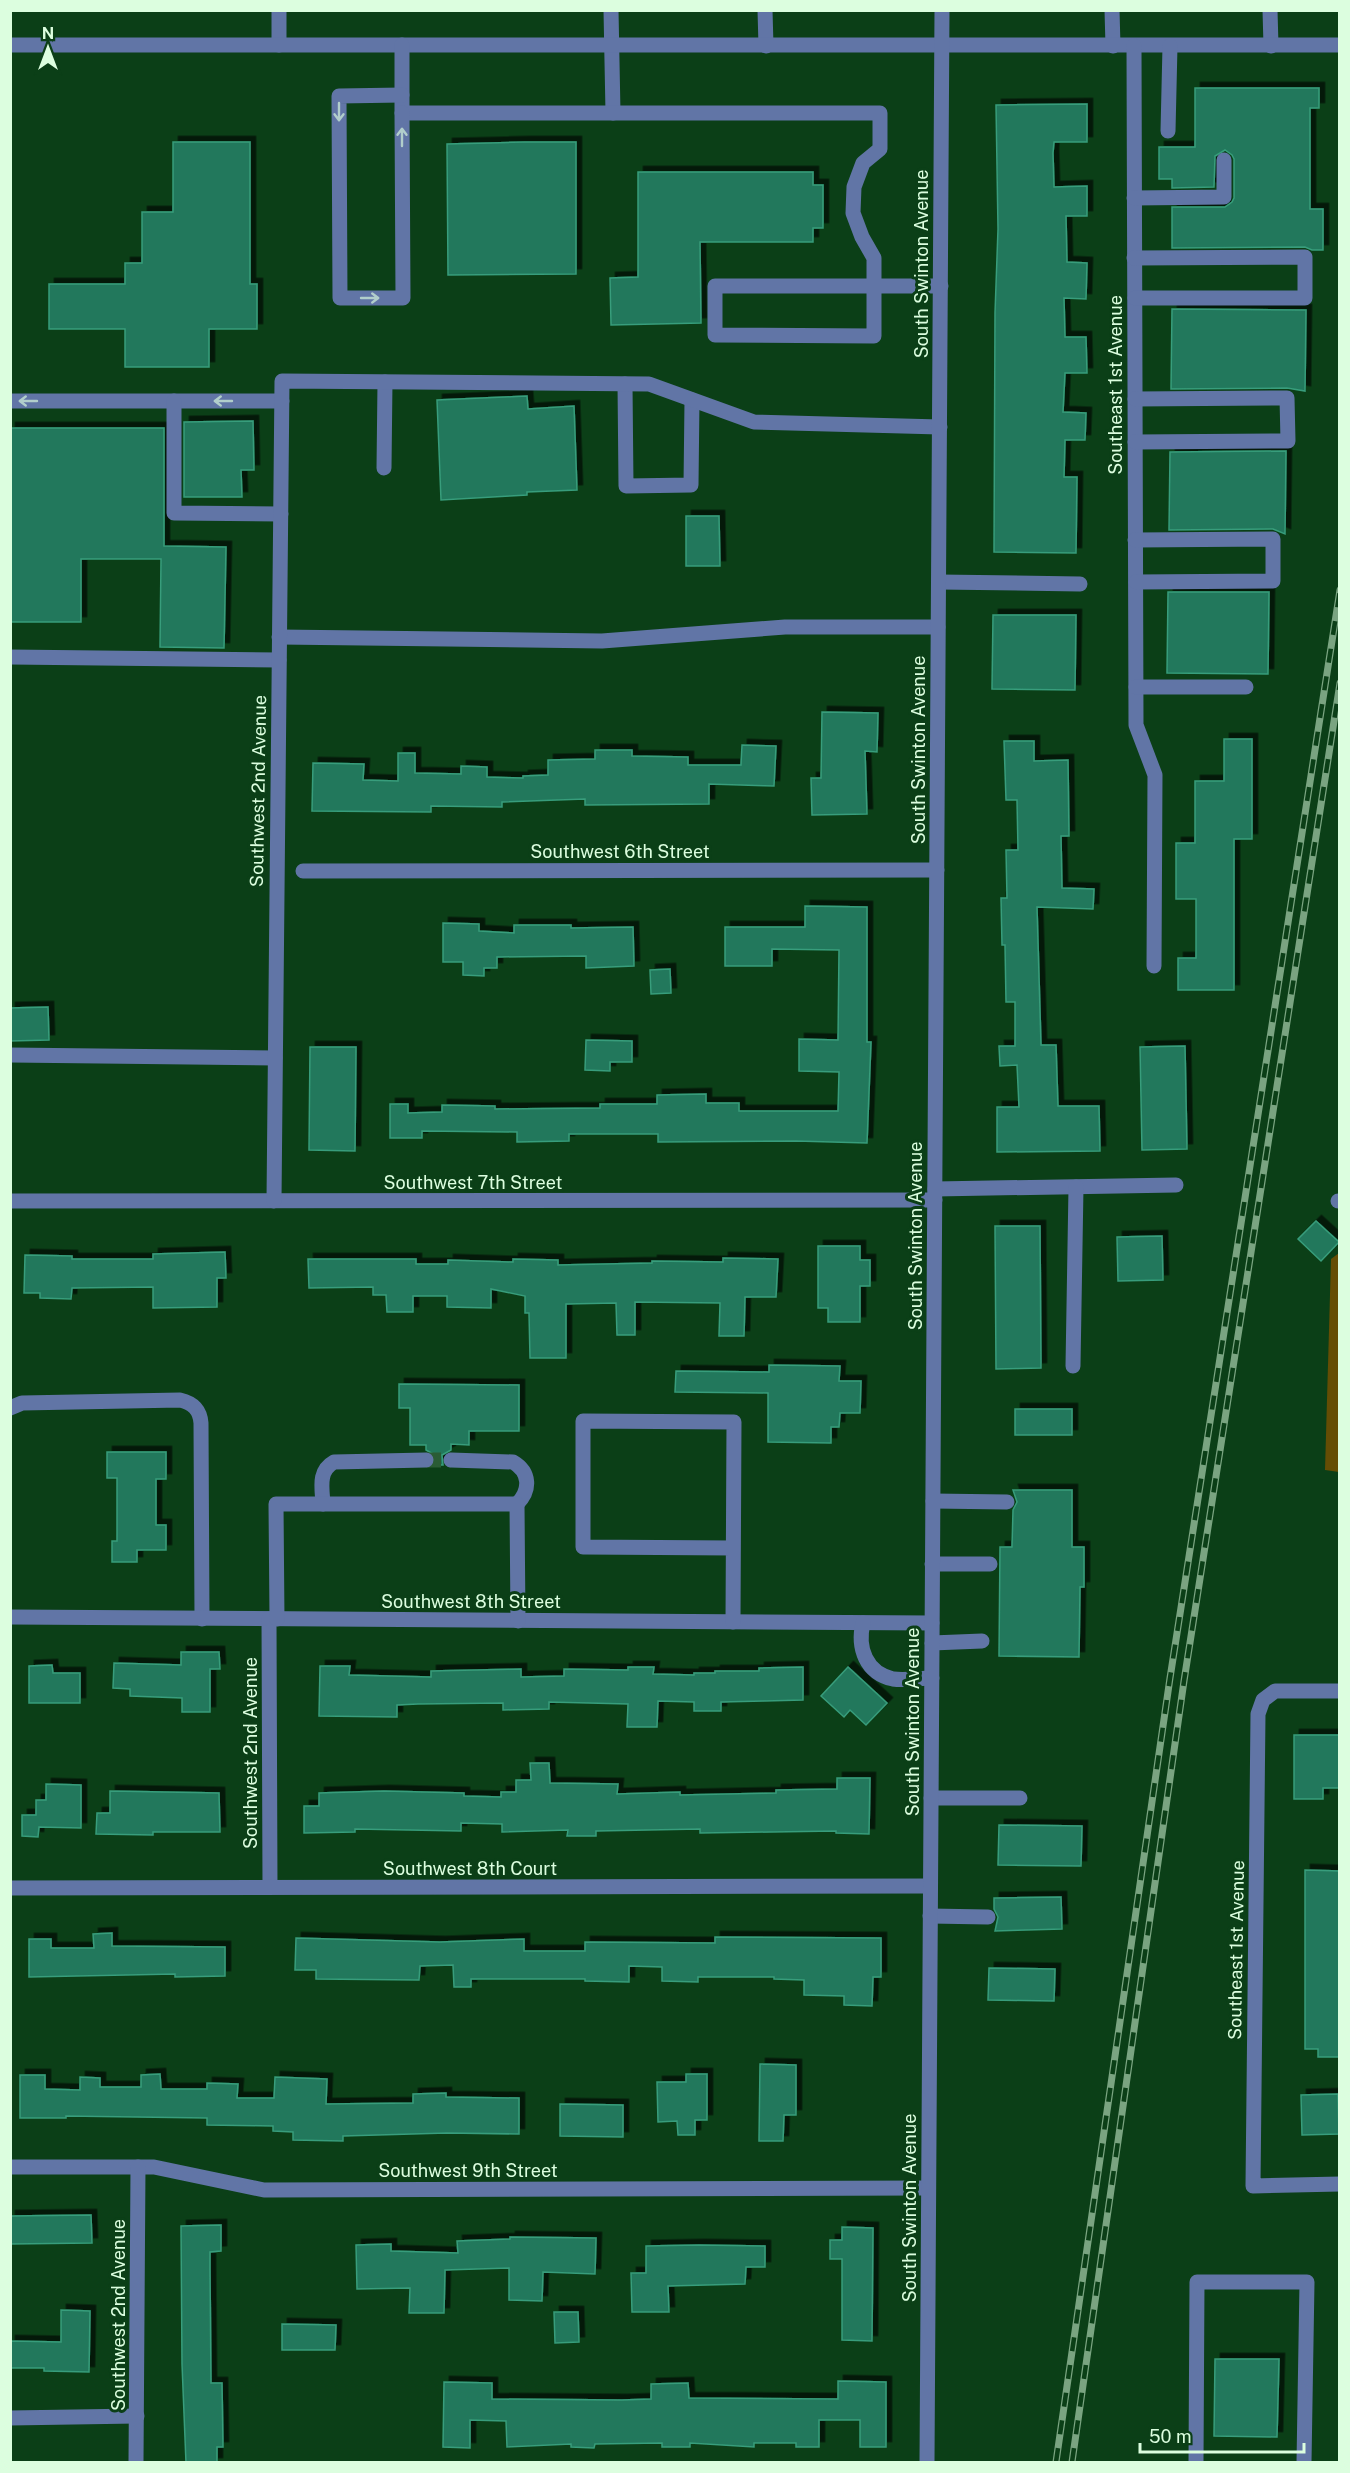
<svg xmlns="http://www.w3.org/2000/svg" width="1350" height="2473" viewBox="0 0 1350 2473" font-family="'Public Sans',sans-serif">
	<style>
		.green { fill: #654d04 }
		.building { fill: #22785c; stroke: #379d7b; stroke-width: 1.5; filter: url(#shadow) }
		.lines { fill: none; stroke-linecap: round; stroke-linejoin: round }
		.minor-tunnel { stroke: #2a5c35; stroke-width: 15; stroke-dasharray: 15 8; stroke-linecap: butt }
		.minor { stroke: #6175a6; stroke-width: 15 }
		.rail-casing { stroke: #7aa481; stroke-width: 7 }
		.rail { stroke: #0b3f17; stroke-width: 4.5; stroke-dasharray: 14; stroke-linecap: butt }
		.oneway { stroke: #b1cecb }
		.labels { text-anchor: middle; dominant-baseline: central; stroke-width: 6; stroke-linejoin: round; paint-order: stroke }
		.street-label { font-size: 18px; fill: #dcfedf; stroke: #0b3f17 }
	</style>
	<defs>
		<filter id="shadow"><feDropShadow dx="5.5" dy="-5.5" stdDeviation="0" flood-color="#0009"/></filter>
	</defs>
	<rect width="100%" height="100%" fill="#0b3f17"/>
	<!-- green -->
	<path class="green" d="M 1339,1253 L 1339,1472 L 1325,1470 L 1331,1259 Z"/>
	<!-- building -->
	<g class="building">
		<path d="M 1195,88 L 1319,88 L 1319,108 L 1310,108 L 1310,209 L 1323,209 L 1323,250 L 1312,250 L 1305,247 L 1172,248 L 1172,207 L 1225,207 L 1232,202 L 1234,198 L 1234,159 L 1232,155 L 1225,150 L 1215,156 L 1214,187 L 1172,188 L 1172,179 L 1159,179 L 1159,147 L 1195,147 Z"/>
		<path d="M 1087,104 L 1087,142 L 1054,142 L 1053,153 L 1054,187 L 1087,186 L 1087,216 L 1066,216 L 1067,262 L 1087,263 L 1086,299 L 1064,298 L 1065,337 L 1086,337 L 1087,373 L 1065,373 L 1063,412 L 1086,413 L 1085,440 L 1065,440 L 1064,477 L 1077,477 L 1076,553 L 994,552 L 995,313 L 998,229 L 996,105 Z"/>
		<path d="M 173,142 L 250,142 L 250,284 L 257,284 L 257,329 L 209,329 L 209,367 L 125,367 L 125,329 L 49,329 L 49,284 L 125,284 L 125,263 L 142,263 L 142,212 L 173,212 Z"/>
		<path d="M 525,142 L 576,142 L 576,274 L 448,275 L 447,144 Z"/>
		<path d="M 638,172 L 813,172 L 813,185 L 823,185 L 823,228 L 813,228 L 813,242 L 700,242 L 701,323 L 611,325 L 610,278 L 638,277 Z"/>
		<path d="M 1172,309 L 1306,310 L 1305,391 L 1287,388 L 1171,389 Z"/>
		<path d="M 527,396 L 528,409 L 574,406 L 577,490 L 527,492 L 527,495 L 441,500 L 437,400 Z"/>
		<path d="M 253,421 L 254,470 L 241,470 L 242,497 L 184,497 L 184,422 Z"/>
		<path d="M 10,428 L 164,428 L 164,546 L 226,547 L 224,648 L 160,647 L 161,559 L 81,559 L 81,622 L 10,622 Z"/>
		<path d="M 1286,451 L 1285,534 L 1273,529 L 1169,530 L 1170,452 Z"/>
		<path d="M 686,516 L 719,516 L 720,566 L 686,566 Z"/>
		<path d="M 1168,592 L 1269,592 L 1268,674 L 1167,673 Z"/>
		<path d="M 993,615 L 1076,615 L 1075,690 L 992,689 Z"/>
		<path d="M 822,712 L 878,713 L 877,752 L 865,751 L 867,814 L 812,815 L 811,778 L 821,778 Z"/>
		<path d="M 1224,739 L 1252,739 L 1252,839 L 1234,839 L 1234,990 L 1178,990 L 1178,958 L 1196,958 L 1196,899 L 1176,899 L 1176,843 L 1195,843 L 1195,781 L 1224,781 Z"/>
		<path d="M 1004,741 L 1034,741 L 1034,761 L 1068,760 L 1069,836 L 1061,836 L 1062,888 L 1094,889 L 1093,909 L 1037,907 L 1041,1045 L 1056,1045 L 1058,1106 L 1099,1106 L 1100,1151 L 997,1152 L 997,1107 L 1019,1107 L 1017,1065 L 1000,1066 L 999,1046 L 1015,1046 L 1015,1002 L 1006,1002 L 1005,945 L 1002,945 L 1001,898 L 1007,898 L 1006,850 L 1018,850 L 1017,800 L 1006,800 Z"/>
		<path d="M 742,745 L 776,746 L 774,786 L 709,784 L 709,804 L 585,805 L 585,799 L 502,802 L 502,807 L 431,806 L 431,812 L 312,811 L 313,763 L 364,764 L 363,780 L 398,781 L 398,753 L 415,753 L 415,773 L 461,774 L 461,766 L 487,767 L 487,777 L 523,778 L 523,776 L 548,775 L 548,760 L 595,759 L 595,750 L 632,750 L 632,756 L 688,757 L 688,765 L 741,765 Z"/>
		<path d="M 805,906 L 867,907 L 867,1042 L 871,1042 L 867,1143 L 796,1141 L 658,1142 L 658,1134 L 569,1134 L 569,1141 L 517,1142 L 517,1132 L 422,1131 L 422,1138 L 390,1138 L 390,1104 L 408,1104 L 408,1113 L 442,1112 L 442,1105 L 495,1106 L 495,1109 L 600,1108 L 600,1104 L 657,1104 L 657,1095 L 706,1094 L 706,1103 L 739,1103 L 739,1111 L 838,1111 L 839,1072 L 799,1071 L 799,1039 L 838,1040 L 839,950 L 772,949 L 772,966 L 725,966 L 725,927 L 805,927 Z"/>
		<path d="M 443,923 L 479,924 L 479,931 L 514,933 L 514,925 L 571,925 L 571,928 L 633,927 L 634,966 L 586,968 L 586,956 L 497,957 L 497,968 L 484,968 L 484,976 L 463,975 L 463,962 L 443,962 Z"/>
		<path d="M 670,969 L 671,993 L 651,994 L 650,970 Z"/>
		<path d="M 48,1007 L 49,1040 L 10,1041 L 10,1008 Z"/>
		<path d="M 586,1040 L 632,1041 L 632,1062 L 610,1062 L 610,1071 L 585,1070 Z"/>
		<path d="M 1185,1046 L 1187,1149 L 1142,1150 L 1140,1047 Z"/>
		<path d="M 310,1047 L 356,1047 L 355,1151 L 309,1150 Z"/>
		<path d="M 1316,1221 L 1339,1242 L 1321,1261 L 1298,1239 Z"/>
		<path d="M 995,1226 L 1040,1226 L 1041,1368 L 996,1369 Z"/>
		<path d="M 1162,1236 L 1163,1280 L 1118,1281 L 1117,1237 Z"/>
		<path d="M 818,1246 L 860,1246 L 860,1260 L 870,1260 L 870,1286 L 860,1286 L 860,1322 L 828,1322 L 828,1308 L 818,1308 Z"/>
		<path d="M 225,1252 L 226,1278 L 217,1278 L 217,1307 L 153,1308 L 153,1287 L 72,1288 L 71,1299 L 40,1298 L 40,1293 L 24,1293 L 25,1255 L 72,1256 L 72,1259 L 153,1259 L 153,1254 Z"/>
		<path d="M 723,1258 L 778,1259 L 776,1297 L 745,1297 L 744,1336 L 719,1336 L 720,1303 L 635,1302 L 635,1335 L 617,1335 L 616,1303 L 566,1304 L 566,1358 L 530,1358 L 529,1313 L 525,1313 L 525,1296 L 491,1289 L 491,1308 L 447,1307 L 447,1296 L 413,1296 L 413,1312 L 387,1312 L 386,1295 L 373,1295 L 373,1287 L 309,1288 L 308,1259 L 416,1259 L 416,1264 L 448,1264 L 448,1260 L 513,1262 L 513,1259 L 558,1260 L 558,1265 L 652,1263 L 652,1261 L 723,1262 Z"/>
		<path d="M 769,1365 L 840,1366 L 839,1381 L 861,1381 L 860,1413 L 840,1413 L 839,1427 L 831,1427 L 831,1443 L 768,1442 L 768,1393 L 675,1392 L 676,1371 L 769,1372 Z"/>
		<path d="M 399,1384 L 519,1385 L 519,1431 L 469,1431 L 469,1445 L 451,1444 L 451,1450 L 442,1455 L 443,1465 L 434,1465 L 435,1455 L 426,1450 L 426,1445 L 410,1445 L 410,1408 L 399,1408 Z"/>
		<rect x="1015" y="1409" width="57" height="26"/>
		<path d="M 107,1452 L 166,1452 L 166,1479 L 156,1479 L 156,1525 L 166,1525 L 166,1550 L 137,1550 L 137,1562 L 112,1562 L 112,1541 L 117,1541 L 117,1478 L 107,1478 Z"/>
		<path d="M 1013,1490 L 1072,1490 L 1072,1547 L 1084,1547 L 1084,1587 L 1080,1587 L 1079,1657 L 999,1656 L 1000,1547 L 1012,1547 L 1013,1510 L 1017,1502 Z"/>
		<path d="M 181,1652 L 219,1652 L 220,1669 L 210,1669 L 210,1712 L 182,1712 L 182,1698 L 130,1696 L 130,1689 L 113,1688 L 114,1663 L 181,1665 Z"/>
		<path d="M 52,1665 L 53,1673 L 80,1673 L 80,1703 L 29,1703 L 29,1666 Z"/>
		<path d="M 320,1666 L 350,1666 L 349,1675 L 431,1677 L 431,1671 L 521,1669 L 521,1677 L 564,1676 L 564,1669 L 628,1670 L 628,1667 L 654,1667 L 653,1674 L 694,1675 L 694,1673 L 715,1673 L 715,1671 L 759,1671 L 759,1668 L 803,1667 L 803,1700 L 721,1702 L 721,1711 L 694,1711 L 694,1702 L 658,1701 L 657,1727 L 627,1727 L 628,1704 L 549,1702 L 549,1709 L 503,1710 L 503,1703 L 418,1704 L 397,1705 L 397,1717 L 319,1716 Z"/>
		<path d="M 848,1667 L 887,1703 L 866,1725 L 850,1710 L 844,1717 L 821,1696 Z"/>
		<path d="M 1294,1735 L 1340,1735 L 1340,1788 L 1323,1788 L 1323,1799 L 1294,1799 Z"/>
		<path d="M 530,1763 L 549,1763 L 550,1783 L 618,1784 L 617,1794 L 680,1792 L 680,1795 L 776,1793 L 776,1790 L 837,1789 L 837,1778 L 870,1778 L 869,1834 L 836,1833 L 836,1831 L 700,1833 L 700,1829 L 596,1831 L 596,1836 L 567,1836 L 568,1830 L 502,1832 L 502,1824 L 461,1823 L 461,1831 L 355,1829 L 355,1832 L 304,1833 L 304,1806 L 319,1806 L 319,1793 L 384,1791 L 464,1793 L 464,1796 L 501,1797 L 501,1792 L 516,1792 L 516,1780 L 531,1780 Z"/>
		<path d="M 46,1784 L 81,1785 L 81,1828 L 39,1827 L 38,1837 L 22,1836 L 22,1815 L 36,1815 L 36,1800 L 46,1800 Z"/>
		<path d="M 110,1791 L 219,1793 L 220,1832 L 153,1832 L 153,1835 L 96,1834 L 97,1813 L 110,1813 Z"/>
		<path d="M 999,1825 L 1082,1826 L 1081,1866 L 998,1865 Z"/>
		<path d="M 1305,1870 L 1340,1871 L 1340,2057 L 1318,2057 L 1318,2049 L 1305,2049 Z"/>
		<path d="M 1061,1897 L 1062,1929 L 995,1931 L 998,1917 L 994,1909 L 994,1898 Z"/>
		<path d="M 112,1933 L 112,1946 L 225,1947 L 225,1976 L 175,1977 L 175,1974 L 29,1977 L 29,1939 L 51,1939 L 51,1948 L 94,1948 L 93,1934 Z"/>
		<path d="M 715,1937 L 881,1938 L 881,1977 L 873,1977 L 872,2006 L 844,2005 L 844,1996 L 804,1995 L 804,1980 L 774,1979 L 774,1977 L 698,1977 L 698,1982 L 662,1981 L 662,1967 L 629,1966 L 629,1982 L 585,1981 L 585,1979 L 471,1979 L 471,1987 L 454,1987 L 453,1965 L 420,1966 L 419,1980 L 316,1979 L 316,1970 L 295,1970 L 296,1938 L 440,1942 L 524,1939 L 524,1951 L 585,1951 L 585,1942 L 715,1943 Z"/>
		<path d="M 989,1968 L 1055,1969 L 1054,2001 L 988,2000 Z"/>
		<path d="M 760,2064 L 796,2065 L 796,2115 L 784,2115 L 783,2141 L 759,2141 Z"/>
		<path d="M 160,2074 L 161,2089 L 207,2089 L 207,2083 L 238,2084 L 237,2098 L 274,2098 L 275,2077 L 327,2079 L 326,2104 L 413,2103 L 413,2094 L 446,2093 L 446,2097 L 519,2098 L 519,2134 L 447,2133 L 343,2136 L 343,2141 L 293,2140 L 293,2132 L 273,2131 L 273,2126 L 207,2125 L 207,2118 L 66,2116 L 66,2118 L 20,2118 L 20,2075 L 45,2075 L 45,2089 L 80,2090 L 80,2077 L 100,2078 L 100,2087 L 141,2087 L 141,2075 Z"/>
		<path d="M 686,2074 L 707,2074 L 707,2120 L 695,2120 L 695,2135 L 678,2135 L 677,2121 L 658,2122 L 657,2082 L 686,2082 Z"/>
		<path d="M 1338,2094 L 1339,2134 L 1302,2135 L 1301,2095 Z"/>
		<path d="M 560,2104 L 623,2105 L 623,2137 L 560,2136 Z"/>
		<path d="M 91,2215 L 92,2243 L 10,2244 L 10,2216 Z"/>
		<path d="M 221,2225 L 221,2251 L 210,2252 L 210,2270 L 211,2383 L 222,2383 L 223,2447 L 217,2447 L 217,2463 L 186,2463 L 182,2364 L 181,2226 Z"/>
		<path d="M 842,2227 L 873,2228 L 872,2341 L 842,2340 L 842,2259 L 830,2259 L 830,2240 L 842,2240 Z"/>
		<path d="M 510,2237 L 596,2238 L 595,2274 L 543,2272 L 542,2301 L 509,2300 L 509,2268 L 445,2270 L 444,2313 L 409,2313 L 410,2288 L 357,2289 L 356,2245 L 391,2244 L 391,2251 L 458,2253 L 457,2241 L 510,2239 Z"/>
		<path d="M 699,2245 L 765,2246 L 765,2267 L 746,2267 L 745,2284 L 668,2286 L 669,2312 L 632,2312 L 631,2273 L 646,2273 L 646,2246 Z"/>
		<path d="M 61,2310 L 90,2311 L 89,2372 L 44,2371 L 44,2368 L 10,2368 L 10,2341 L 61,2342 Z"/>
		<path d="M 554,2312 L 578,2312 L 579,2342 L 555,2343 Z"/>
		<path d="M 282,2324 L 336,2325 L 335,2350 L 282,2350 Z"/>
		<path d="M 1215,2359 L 1279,2359 L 1277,2437 L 1214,2436 Z"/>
		<path d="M 838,2381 L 886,2382 L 886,2447 L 860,2447 L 860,2420 L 819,2420 L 819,2447 L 796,2447 L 796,2443 L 754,2443 L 754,2447 L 690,2443 L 690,2447 L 662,2447 L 662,2443 L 595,2444 L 594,2448 L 571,2447 L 571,2444 L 507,2447 L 506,2421 L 470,2420 L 470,2448 L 443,2447 L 444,2382 L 492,2383 L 492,2399 L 622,2400 L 651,2399 L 651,2384 L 688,2383 L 689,2398 L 838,2399 Z"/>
	</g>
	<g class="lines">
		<!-- minor-tunnel -->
		<path class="minor-tunnel" d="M 426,1460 L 451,1460"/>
		<!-- minor -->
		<g class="minor">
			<path d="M 279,10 L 279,45"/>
			<path d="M 611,10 L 613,113"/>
			<path d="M 765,10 L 766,46"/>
			<path d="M 1112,10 L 1113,46"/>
			<path d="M 1270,10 L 1271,46"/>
			<path d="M 10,45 L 1340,45"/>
			<path d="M 402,45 L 402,113 L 880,113 L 880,149 L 863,163 L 854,187 L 853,213 L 862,237 L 874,258 L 874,336 L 715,335 L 715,286 L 941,286"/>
			<path d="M 1134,46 L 1136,725 L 1155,775 L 1154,966"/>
			<path d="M 402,95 L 339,96 L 340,298 L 403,298 L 402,113"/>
			<path d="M 1168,131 L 1170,46"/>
			<path d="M 1134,198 L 1224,197 L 1224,160"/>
			<path d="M 1134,258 L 1305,257 L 1305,298 L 1135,298"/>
			<path d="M 625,384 L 626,486 L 691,485 L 692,400"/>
			<path d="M 1135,399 L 1287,398 L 1288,441 L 1135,442"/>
			<path d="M 10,401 L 282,401"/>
			<path d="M 174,401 L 174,513 L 281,514"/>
			<path d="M 384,468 L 385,382"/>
			<path d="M 1135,540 L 1273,539 L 1273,581 L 1136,582"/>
			<path d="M 939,582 L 1080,584"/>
			<path d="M 279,637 L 602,641 L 785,627 L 938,627"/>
			<path d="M 10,657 L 279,660"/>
			<path d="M 1136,687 L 1246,687"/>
			<path d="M 303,871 L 937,870"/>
			<path d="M 10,1055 L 275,1058"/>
			<path d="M 935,1189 L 1176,1185"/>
			<path d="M 10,1201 L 935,1200"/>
			<path d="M 274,1201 L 282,381 L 649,384 L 754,422 L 940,427"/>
			<path d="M 1338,1201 L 1340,1201"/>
			<path d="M 1073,1366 L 1076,1187"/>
			<path d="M 10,1408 L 22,1403 L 180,1400 C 193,1403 200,1410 201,1423 L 202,1619"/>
			<path d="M 451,1460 L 513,1462 C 530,1472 531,1490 517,1504"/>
			<path d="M 933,1501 L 1007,1502"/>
			<path d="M 323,1504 C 322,1487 318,1471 334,1462 L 426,1460"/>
			<path d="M 932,1564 L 990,1564"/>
			<path d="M 10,1617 L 932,1623"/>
			<path d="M 269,1619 L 270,1887"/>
			<path d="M 277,1619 L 276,1504 L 517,1504 L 518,1621"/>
			<path d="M 733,1622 L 734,1422 L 583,1421 L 583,1547 L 733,1548"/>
			<path d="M 863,1623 C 857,1648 866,1673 893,1679 C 905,1681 920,1678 932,1678"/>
			<path d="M 932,1643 L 982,1641"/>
			<path d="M 1340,1691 L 1275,1691 L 1263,1700 L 1258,1714 L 1253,2186 L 1340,2184"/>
			<path d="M 931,1798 L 1020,1798"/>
			<path d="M 10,1888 L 930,1886"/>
			<path d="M 930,1916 L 988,1917"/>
			<path d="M 10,2167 L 154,2167 L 264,2190 L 928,2188"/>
			<path d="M 10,2418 L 137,2416"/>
			<path d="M 136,2462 L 138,2167"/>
			<path d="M 927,2462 L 942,10"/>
			<path d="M 1196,2462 L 1197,2282 L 1307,2282 L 1304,2462"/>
		</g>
		<defs>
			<g id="rail">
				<path d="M 1056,2462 L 1170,1678 L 1340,590"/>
				<path d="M 1072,2462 L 1184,1681 L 1340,683"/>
			</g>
		</defs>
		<!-- rail casing -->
		<use href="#rail" class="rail-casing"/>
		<!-- rail -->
		<use href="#rail" class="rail"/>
	</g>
	<!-- one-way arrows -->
	<defs><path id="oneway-shaft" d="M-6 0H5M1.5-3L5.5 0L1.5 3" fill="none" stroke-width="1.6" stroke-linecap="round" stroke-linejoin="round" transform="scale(1.5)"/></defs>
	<g class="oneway">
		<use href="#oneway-shaft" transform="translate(339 112) rotate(90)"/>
		<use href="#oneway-shaft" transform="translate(402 137) rotate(-90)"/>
		<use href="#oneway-shaft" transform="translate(370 298)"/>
		<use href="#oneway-shaft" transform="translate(28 401) rotate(-180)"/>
		<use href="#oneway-shaft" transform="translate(223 401) rotate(-180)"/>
	</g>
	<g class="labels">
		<!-- street labels -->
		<g class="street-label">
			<text transform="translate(921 264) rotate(-90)">South Swinton Avenue</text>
			<text transform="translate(1115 385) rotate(-90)">Southeast 1st Avenue</text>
			<text transform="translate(918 750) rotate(-90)">South Swinton Avenue</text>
			<text transform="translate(258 791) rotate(-89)">Southwest 2nd Avenue</text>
			<text x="620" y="851">Southwest 6th Street</text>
			<text x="473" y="1182">Southwest 7th Street</text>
			<text transform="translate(915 1236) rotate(-90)">South Swinton Avenue</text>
			<text x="471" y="1601">Southwest 8th Street</text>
			<text transform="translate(912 1722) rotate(-90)">South Swinton Avenue</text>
			<text transform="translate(250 1753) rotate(-90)">Southwest 2nd Avenue</text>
			<text x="470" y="1868">Southwest 8th Court</text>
			<text transform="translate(1236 1950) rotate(-89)">Southeast 1st Avenue</text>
			<text x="468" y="2170">Southwest 9th Street</text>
			<text transform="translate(909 2208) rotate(-90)">South Swinton Avenue</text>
			<text transform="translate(118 2315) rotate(-90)">Southwest 2nd Avenue</text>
		</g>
	</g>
	<!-- border -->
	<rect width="1350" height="2473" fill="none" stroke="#dcfedf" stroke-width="24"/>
	<!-- north arrow -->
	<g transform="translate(48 48)" stroke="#0b3f17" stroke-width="4.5" paint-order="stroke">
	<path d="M0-4.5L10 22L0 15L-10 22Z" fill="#dcfedf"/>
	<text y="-9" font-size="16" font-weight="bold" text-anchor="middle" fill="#dcfedf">N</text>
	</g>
	<!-- scale -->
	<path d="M1140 2443v9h164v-9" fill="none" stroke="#dcfedf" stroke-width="3"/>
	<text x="1149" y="2443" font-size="18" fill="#dcfedf" stroke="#0b3f17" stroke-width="4.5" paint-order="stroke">50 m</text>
</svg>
